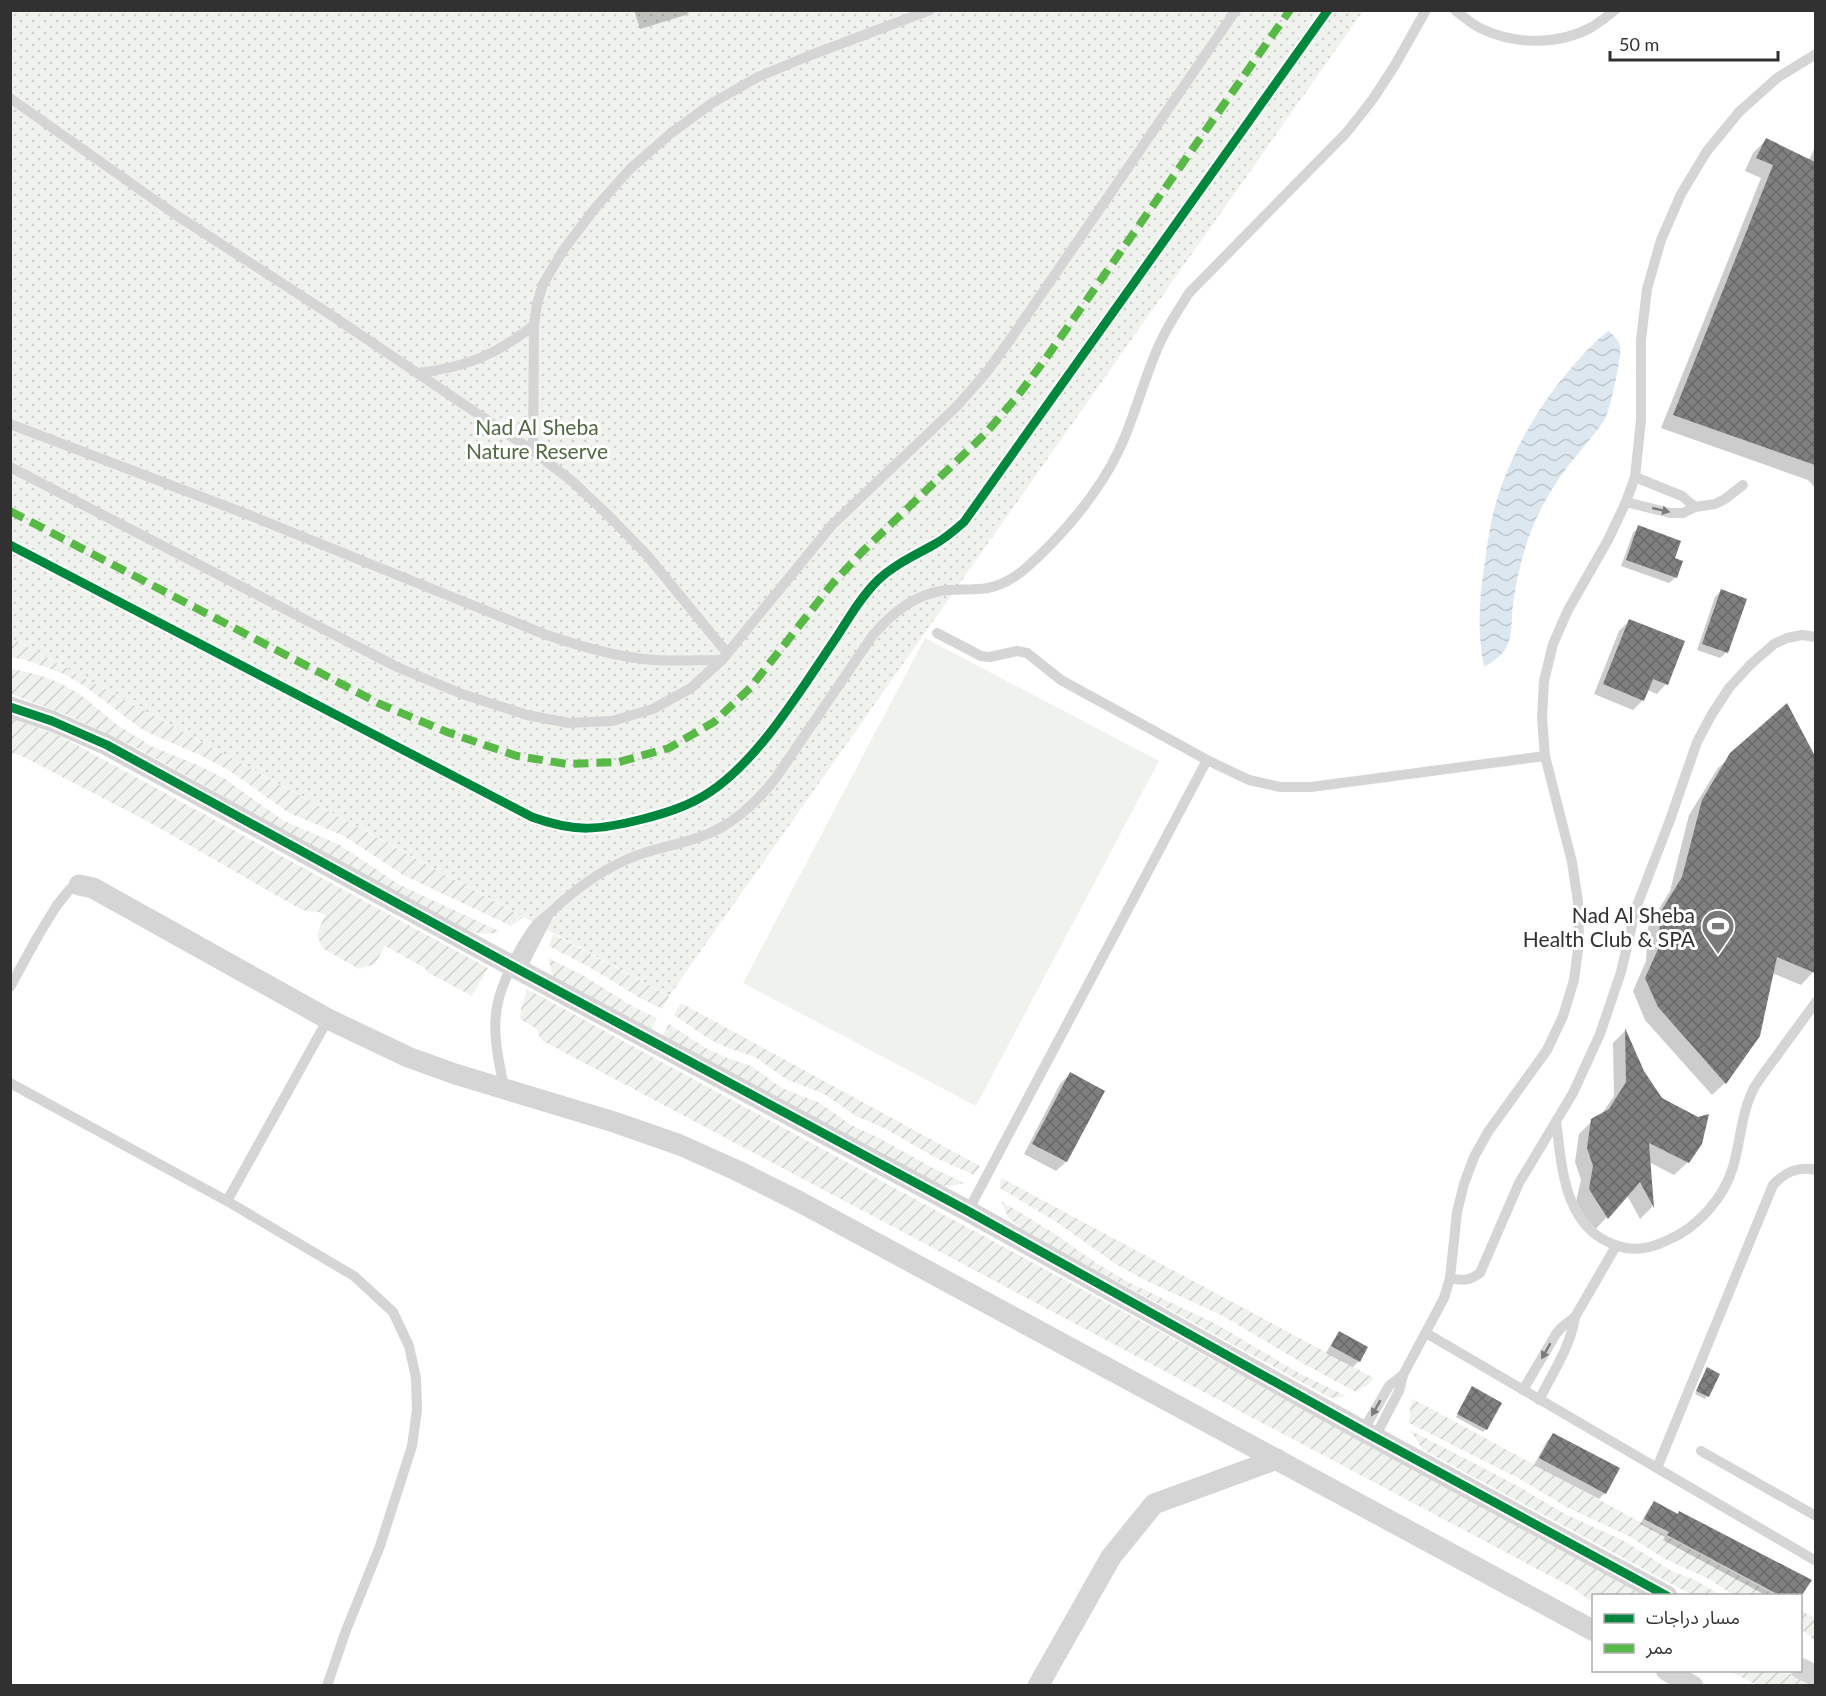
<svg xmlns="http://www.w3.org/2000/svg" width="1826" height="1696" viewBox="0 0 1826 1696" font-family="Lato,'Noto Sans Arabic',sans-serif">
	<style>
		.park { fill: url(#park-dots) }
		.garden { fill: url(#garden-furrows) }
		.pitch { fill: #f0f3ed }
		.water { fill: url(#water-waves) }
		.shadow { fill: #0003 }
		.building { fill: url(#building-cross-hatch) }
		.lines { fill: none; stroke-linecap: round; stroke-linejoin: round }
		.service { stroke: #d5d5d5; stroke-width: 10 }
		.minor { stroke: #d5d5d5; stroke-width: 21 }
		.quiet { stroke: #58b947; stroke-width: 8; stroke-dasharray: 15 8; stroke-linecap: butt }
		.cycleway-casing { stroke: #fff; stroke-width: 13 }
		.cycleway { stroke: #00873e; stroke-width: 9 }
		.oneway { fill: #7b7b7b }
		.labels { text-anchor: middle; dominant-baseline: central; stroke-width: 6; stroke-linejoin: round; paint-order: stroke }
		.park-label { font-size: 21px; fill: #516842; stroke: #fff }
		.poi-label { font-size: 21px; fill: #313131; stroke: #fff; text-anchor: end }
	</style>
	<defs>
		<pattern id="park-dots" width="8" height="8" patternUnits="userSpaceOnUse" patternTransform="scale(1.5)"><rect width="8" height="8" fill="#f0f3ed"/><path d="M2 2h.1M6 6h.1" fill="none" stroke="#ced1cc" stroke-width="1.8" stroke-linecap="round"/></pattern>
		<pattern id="garden-furrows" width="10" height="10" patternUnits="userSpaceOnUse" patternTransform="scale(1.5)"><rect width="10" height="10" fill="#f0f3ed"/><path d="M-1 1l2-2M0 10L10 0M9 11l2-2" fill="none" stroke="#ced1cc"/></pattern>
		<pattern id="water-waves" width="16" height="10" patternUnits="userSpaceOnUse" patternTransform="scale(1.5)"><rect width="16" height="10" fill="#dde7f0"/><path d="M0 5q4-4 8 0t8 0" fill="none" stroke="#bec7ce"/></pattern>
		<pattern id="building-cross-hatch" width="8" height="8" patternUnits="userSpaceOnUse" patternTransform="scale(1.5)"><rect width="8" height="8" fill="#808080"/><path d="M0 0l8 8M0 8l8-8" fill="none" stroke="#696969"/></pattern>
	</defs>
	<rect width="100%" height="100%" fill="#fff"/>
	<!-- park -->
	<path class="park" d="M 10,11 L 1363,11 L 669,996 L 11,638 Z"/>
	<!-- garden -->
	<g class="garden">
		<path d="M 11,638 L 523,917 L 511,926 L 403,875 L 344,836 L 289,813 L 230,771 L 204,757 L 158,737 L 140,728 L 86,687 L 64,674 L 26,660 L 11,657 Z"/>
		<path d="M 10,668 L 42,676 L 60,683 L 81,695 L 116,724 L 135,736 L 153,747 L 200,766 L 225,779 L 284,821 L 340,845 L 398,884 L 501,932 L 483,934 L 464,930 L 133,746 L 67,715 L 11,694 Z"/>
		<path d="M 11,718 L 60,736 L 488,968 L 472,996 L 427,972 L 425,968 L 385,946 L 375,964 L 359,969 L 322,948 L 317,934 L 325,915 L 318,912 L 302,910 L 147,821 L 20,755 L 11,753 Z"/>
		<path d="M 553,934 L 669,996 L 662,1009 L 640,998 L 589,967 L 549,946 Z"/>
		<path d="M 548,958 L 584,976 L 634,1007 L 657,1018 L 650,1031 L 554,980 Z"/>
		<path d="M 527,989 L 1647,1595 L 1594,1596 L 1593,1603 L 1573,1588 L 543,1041 L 540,1038 L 537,1029 L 520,1019 L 521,1009 Z"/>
		<path d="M 681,1003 L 980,1166 L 974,1175 L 936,1158 L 884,1128 L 856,1116 L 824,1094 L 786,1079 L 755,1057 L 728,1048 L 709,1039 L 674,1015 Z"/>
		<path d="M 669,1024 L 704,1047 L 725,1057 L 751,1066 L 782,1088 L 820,1103 L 851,1125 L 879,1138 L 931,1167 L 964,1183 L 951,1186 L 938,1185 L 662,1037 Z"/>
		<path d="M 1001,1178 L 1374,1378 L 1368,1385 L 1356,1392 L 1304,1364 L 1221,1315 L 1149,1282 L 1117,1265 L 1058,1223 L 1000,1188 Z"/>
		<path d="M 1001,1201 L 1052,1232 L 1096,1263 L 1128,1282 L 1216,1324 L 1299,1373 L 1346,1396 L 1331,1398 L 1023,1230 L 1008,1217 Z"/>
		<path d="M 1413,1399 L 1775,1595 L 1733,1595 L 1709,1579 L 1665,1559 L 1627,1535 L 1568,1508 L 1518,1478 L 1409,1423 L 1410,1408 Z"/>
		<path d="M 1410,1430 L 1514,1484 L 1565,1514 L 1624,1541 L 1672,1571 L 1695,1580 L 1721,1595 L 1692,1595 L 1429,1453 L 1421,1447 Z"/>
		<path d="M 1800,1610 L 1815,1618 L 1815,1641 L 1801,1629 Z"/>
		<path d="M 1729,1671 L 1785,1671 L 1813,1685 L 1757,1685 Z"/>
	</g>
	<!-- pitch -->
	<path class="pitch" d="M 925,638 L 1159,761 L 976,1106 L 743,983 Z"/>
	<!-- water -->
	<path class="water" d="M 1609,331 C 1613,336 1619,340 1620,346 C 1622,356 1610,412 1604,421 C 1595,434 1583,447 1573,460 C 1561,474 1552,489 1543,505 C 1527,534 1517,573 1513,605 C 1511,619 1513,633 1507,646 C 1503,655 1492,662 1484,667 C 1477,632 1479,597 1485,562 C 1488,537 1492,511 1501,487 C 1516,446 1539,406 1567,373 C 1580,358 1593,342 1609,331 Z"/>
	<!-- shadow -->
	<g class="shadow">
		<path d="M 634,10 L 691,10 L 686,15 L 640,29 Z"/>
		<path d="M 1766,140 L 1809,160 L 1816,145 L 1816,489 L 1808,480 L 1661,428 L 1761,178 L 1745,171 L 1753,153 Z"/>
		<path d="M 1639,527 L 1673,559 L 1676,577 L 1669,583 L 1621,566 L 1633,533 Z"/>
		<path d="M 1721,591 L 1727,652 L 1720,658 L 1697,650 L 1715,597 Z"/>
		<path d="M 1629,621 L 1666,684 L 1657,694 L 1647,690 L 1643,700 L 1633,710 L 1594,694 L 1619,631 Z"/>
		<path d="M 1786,706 L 1816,759 L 1816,891 L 1802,914 L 1816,919 L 1816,969 L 1801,985 L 1772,973 L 1725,1083 L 1712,1095 L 1645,1020 L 1633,991 L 1646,961 L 1648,927 L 1670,891 L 1689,815 L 1718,768 Z"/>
		<path d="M 1625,1031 L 1643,1072 L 1688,1162 L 1674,1175 L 1649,1162 L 1652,1207 L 1640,1219 L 1627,1195 L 1594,1231 L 1576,1202 L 1581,1180 L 1575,1162 L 1579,1134 L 1592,1121 L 1601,1115 L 1614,1096 L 1613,1043 Z"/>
		<path d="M 1070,1074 L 1103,1091 L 1066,1162 L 1056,1171 L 1024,1154 L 1060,1084 Z"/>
		<path d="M 1340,1333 L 1366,1347 L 1359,1361 L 1353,1367 L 1326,1353 L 1334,1339 Z"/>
		<path d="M 1707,1369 L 1718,1374 L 1705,1399 L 1695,1394 Z"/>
		<path d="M 1470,1391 L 1486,1429 L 1483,1432 L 1456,1417 Z"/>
		<path d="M 1553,1435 L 1605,1493 L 1599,1499 L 1534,1465 L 1547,1441 Z"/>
		<path d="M 1654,1503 L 1800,1596 L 1767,1596 L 1663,1540 L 1665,1537 L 1640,1524 L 1649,1508 Z"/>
	</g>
	<!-- building -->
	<g class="building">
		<path d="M 1766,138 L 1815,162 L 1815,465 L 1673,415 L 1773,165 L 1756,158 Z"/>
		<path d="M 1638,525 L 1681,541 L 1675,558 L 1683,561 L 1677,578 L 1626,560 Z"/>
		<path d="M 1721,589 L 1747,599 L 1728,653 L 1702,644 Z"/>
		<path d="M 1629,619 L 1685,641 L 1668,685 L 1653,679 L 1644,701 L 1603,684 Z"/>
		<path d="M 1787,703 L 1815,756 L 1815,973 L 1777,957 L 1760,1036 L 1726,1084 L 1658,1007 L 1645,978 L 1659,947 L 1660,913 L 1682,877 L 1702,800 L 1730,753 Z"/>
		<path d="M 1625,1028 L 1644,1071 L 1662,1098 L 1698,1117 L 1709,1114 L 1702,1144 L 1689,1163 L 1649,1143 L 1654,1208 L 1640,1182 L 1608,1219 L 1589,1189 L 1593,1166 L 1587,1148 L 1591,1119 L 1609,1109 L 1626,1082 Z"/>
		<path d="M 1070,1072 L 1105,1091 L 1067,1162 L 1032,1144 Z"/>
		<path d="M 1339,1331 L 1368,1347 L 1360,1362 L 1331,1346 Z"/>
		<path d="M 1707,1367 L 1720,1374 L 1709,1397 L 1696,1391 Z"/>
		<path d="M 1472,1386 L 1502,1403 L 1487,1430 L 1457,1414 Z"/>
		<path d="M 1553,1433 L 1620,1468 L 1606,1494 L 1539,1458 Z"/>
		<path d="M 1654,1501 L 1678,1514 L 1679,1511 L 1812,1580 L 1800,1598 L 1800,1596 L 1781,1596 L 1667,1535 L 1669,1532 L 1644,1519 Z"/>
	</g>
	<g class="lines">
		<!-- service -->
		<g class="service">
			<path d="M 1455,10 C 1464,17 1473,25 1482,29 C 1516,45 1559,45 1592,27 C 1600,22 1608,16 1615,10"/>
			<path d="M 10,98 L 176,215 L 331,315 L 533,451 L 573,482 L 610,517 L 646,554 L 727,653"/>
			<path d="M 418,373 C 467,367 496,355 534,325"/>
			<path d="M 10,424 L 249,515 L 544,634 C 576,645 609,655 643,659 C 669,662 695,660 722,660"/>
			<path d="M 533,451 L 534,325 L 537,304 L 543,284 L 564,249 L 596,207 L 631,168 L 670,134 L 712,103 L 758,77 L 806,57 L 930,10"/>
			<path d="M 10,467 L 397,667 L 462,694 L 527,715 L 569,723 L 612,721 L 653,709 L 691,688 L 722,660 L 832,525 L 957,406 L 986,373 L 1012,337 L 1236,10"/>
			<path d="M 1635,477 L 1682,496 L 1695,507"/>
			<path d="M 1626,502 L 1670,513 L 1683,513 L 1695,507 L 1715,504 L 1725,499 L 1743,485"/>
			<path d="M 937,633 L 981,656 L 990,657 L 1017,651 L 1027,653 L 1061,680 L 1207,760 L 1249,780 L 1280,787 L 1311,787 L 1545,756"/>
			<path d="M 520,971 L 548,916"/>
			<path d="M 10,987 L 38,936 L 57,905 L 70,889 L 79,885"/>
			<path d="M 10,1083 L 227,1201 L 354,1276 L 393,1312 L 409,1346 L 416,1378 L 417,1410 L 412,1446 L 380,1546 L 345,1633 L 327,1686"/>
			<path d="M 504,1088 C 499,1061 492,1034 497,1007 C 501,983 521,944 536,925 C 540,921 545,917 550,913 C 573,891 598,872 628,859 C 650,849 674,846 697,838 C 731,827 754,805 775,779 L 873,635 C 891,614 912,596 940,591 C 953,589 964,590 977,589 C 995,589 1012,580 1026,568 C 1061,537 1099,493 1119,450 C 1134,419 1142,385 1156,352 C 1164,331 1177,312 1189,293 L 1347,132 L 1373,99 L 1395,65 L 1426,10"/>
			<path d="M 1556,1121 C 1562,1168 1564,1227 1615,1245 C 1633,1252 1652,1248 1668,1240 C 1697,1228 1724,1198 1733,1167 C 1741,1140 1741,1113 1754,1088 C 1761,1076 1770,1065 1778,1054 C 1790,1037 1803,1020 1816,1002"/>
			<path d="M 227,1201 L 328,1019"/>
			<path d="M 968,1211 L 1207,760"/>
			<path d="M 1450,1278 C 1463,1281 1469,1281 1480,1273 L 1519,1183 L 1573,1093 L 1600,1034 L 1621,972 L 1636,908 L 1670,820 L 1697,742 L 1712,714 L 1729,688 L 1750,665 L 1774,644 L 1787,638 L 1802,635 L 1816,637"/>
			<path d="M 1426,1333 L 1816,1561"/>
			<path d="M 1523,1390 L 1556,1334 L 1561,1328 L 1575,1317"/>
			<path d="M 1539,1400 C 1552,1374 1571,1346 1575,1317 L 1616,1246"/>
			<path d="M 1363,1431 L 1389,1386 L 1403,1375"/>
			<path d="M 1375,1437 L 1399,1391 L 1403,1375 L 1444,1298 L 1450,1278 L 1457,1212 L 1464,1184 L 1474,1157 L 1488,1132 L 1547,1050 L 1563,1016 L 1574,980 L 1579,942 L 1578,902 L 1572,862 L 1545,756 L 1542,718 L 1544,681 L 1553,644 L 1568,610 L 1608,540 L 1626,502 L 1635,477 L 1641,420 L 1641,340 L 1647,289 L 1661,240 L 1681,194 L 1707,151 L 1739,112 L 1777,78 L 1816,54"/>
			<path d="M 1701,1451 L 1816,1516"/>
			<path d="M 1657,1468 L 1773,1185 C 1785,1172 1798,1166 1816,1170"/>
		</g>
		<!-- minor -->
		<g class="minor">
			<path d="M 10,707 L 52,721 L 107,745 L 512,966 L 968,1211 L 1363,1431 L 1667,1596"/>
			<path d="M 79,885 L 93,888 L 328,1019 L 408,1057 L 455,1074 L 614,1122 L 680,1145 L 738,1171 L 800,1202 L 1594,1631"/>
			<path d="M 1800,1668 L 1816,1676"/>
			<path d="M 1666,1670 L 1693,1686"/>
			<path d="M 1038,1686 L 1111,1557 L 1154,1504 L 1277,1459"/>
		</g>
		<!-- quiet -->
		<path class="quiet" d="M 10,511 L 380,704 L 447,732 L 517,756 L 567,764 L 619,762 L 669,748 L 714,722 L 750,688 L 833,583 L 862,552 L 985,434 L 1016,398 L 1044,361 L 1290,10"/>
		<defs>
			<g id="cycleway">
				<path d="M 10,545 L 532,817 C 576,833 599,830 643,819 C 666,813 689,806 710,792 C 761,758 803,686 838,635 C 850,616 862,596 878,580 C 895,564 916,555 935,544 C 946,538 955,530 964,522 L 1328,10"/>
				<path d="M 10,707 L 52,721 L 107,745 L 512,966 L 968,1211 L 1363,1431 L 1667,1596"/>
			</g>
		</defs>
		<!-- cycleway casing -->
		<use href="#cycleway" class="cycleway-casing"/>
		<!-- cycleway -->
		<use href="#cycleway" class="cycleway"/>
	</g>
	<!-- one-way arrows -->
	<defs><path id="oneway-solid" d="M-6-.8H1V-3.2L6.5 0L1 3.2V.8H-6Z" transform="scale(1.5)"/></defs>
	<g class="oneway">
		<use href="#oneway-solid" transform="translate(1661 510) rotate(13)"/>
		<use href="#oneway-solid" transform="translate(1546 1351) rotate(120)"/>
		<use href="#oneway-solid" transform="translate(1376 1408) rotate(120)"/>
	</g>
	<!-- icons -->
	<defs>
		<symbol id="stadium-pin" viewBox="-11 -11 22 30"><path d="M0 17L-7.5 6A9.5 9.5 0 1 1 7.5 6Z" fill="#797979" stroke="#fff"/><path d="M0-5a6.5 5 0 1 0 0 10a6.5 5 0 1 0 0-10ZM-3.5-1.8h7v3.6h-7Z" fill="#fff"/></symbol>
	</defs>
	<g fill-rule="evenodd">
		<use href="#stadium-pin" x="1699" y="907" width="38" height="52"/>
	</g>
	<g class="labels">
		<!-- park labels -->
		<g class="park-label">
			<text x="537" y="426">Nad Al Sheba<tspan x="537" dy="24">Nature Reserve</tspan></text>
		</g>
		<!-- poi labels -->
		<g class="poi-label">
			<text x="1695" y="914">Nad Al Sheba<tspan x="1695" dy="24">Health Club &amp; SPA</tspan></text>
		</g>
	</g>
	<!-- border -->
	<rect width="1826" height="1696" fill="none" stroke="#313131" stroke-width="24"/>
	<!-- legend -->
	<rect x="1592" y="1594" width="210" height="78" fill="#ffffff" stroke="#adadad" stroke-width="1.5"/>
	<rect x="1604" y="1614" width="30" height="9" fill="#00873e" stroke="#adadad" stroke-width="1.5"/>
	<text x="1646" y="1624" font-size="18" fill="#313131">مسار دراجات</text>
	<rect x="1604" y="1644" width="30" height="9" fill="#58b947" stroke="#adadad" stroke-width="1.5"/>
	<text x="1646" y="1654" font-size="18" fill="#313131">ممر</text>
	<!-- scale -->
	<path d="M1610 51v9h168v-9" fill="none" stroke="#313131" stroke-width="3"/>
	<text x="1619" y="51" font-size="18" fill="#313131" stroke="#ffffff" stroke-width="4.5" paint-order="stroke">50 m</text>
</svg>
